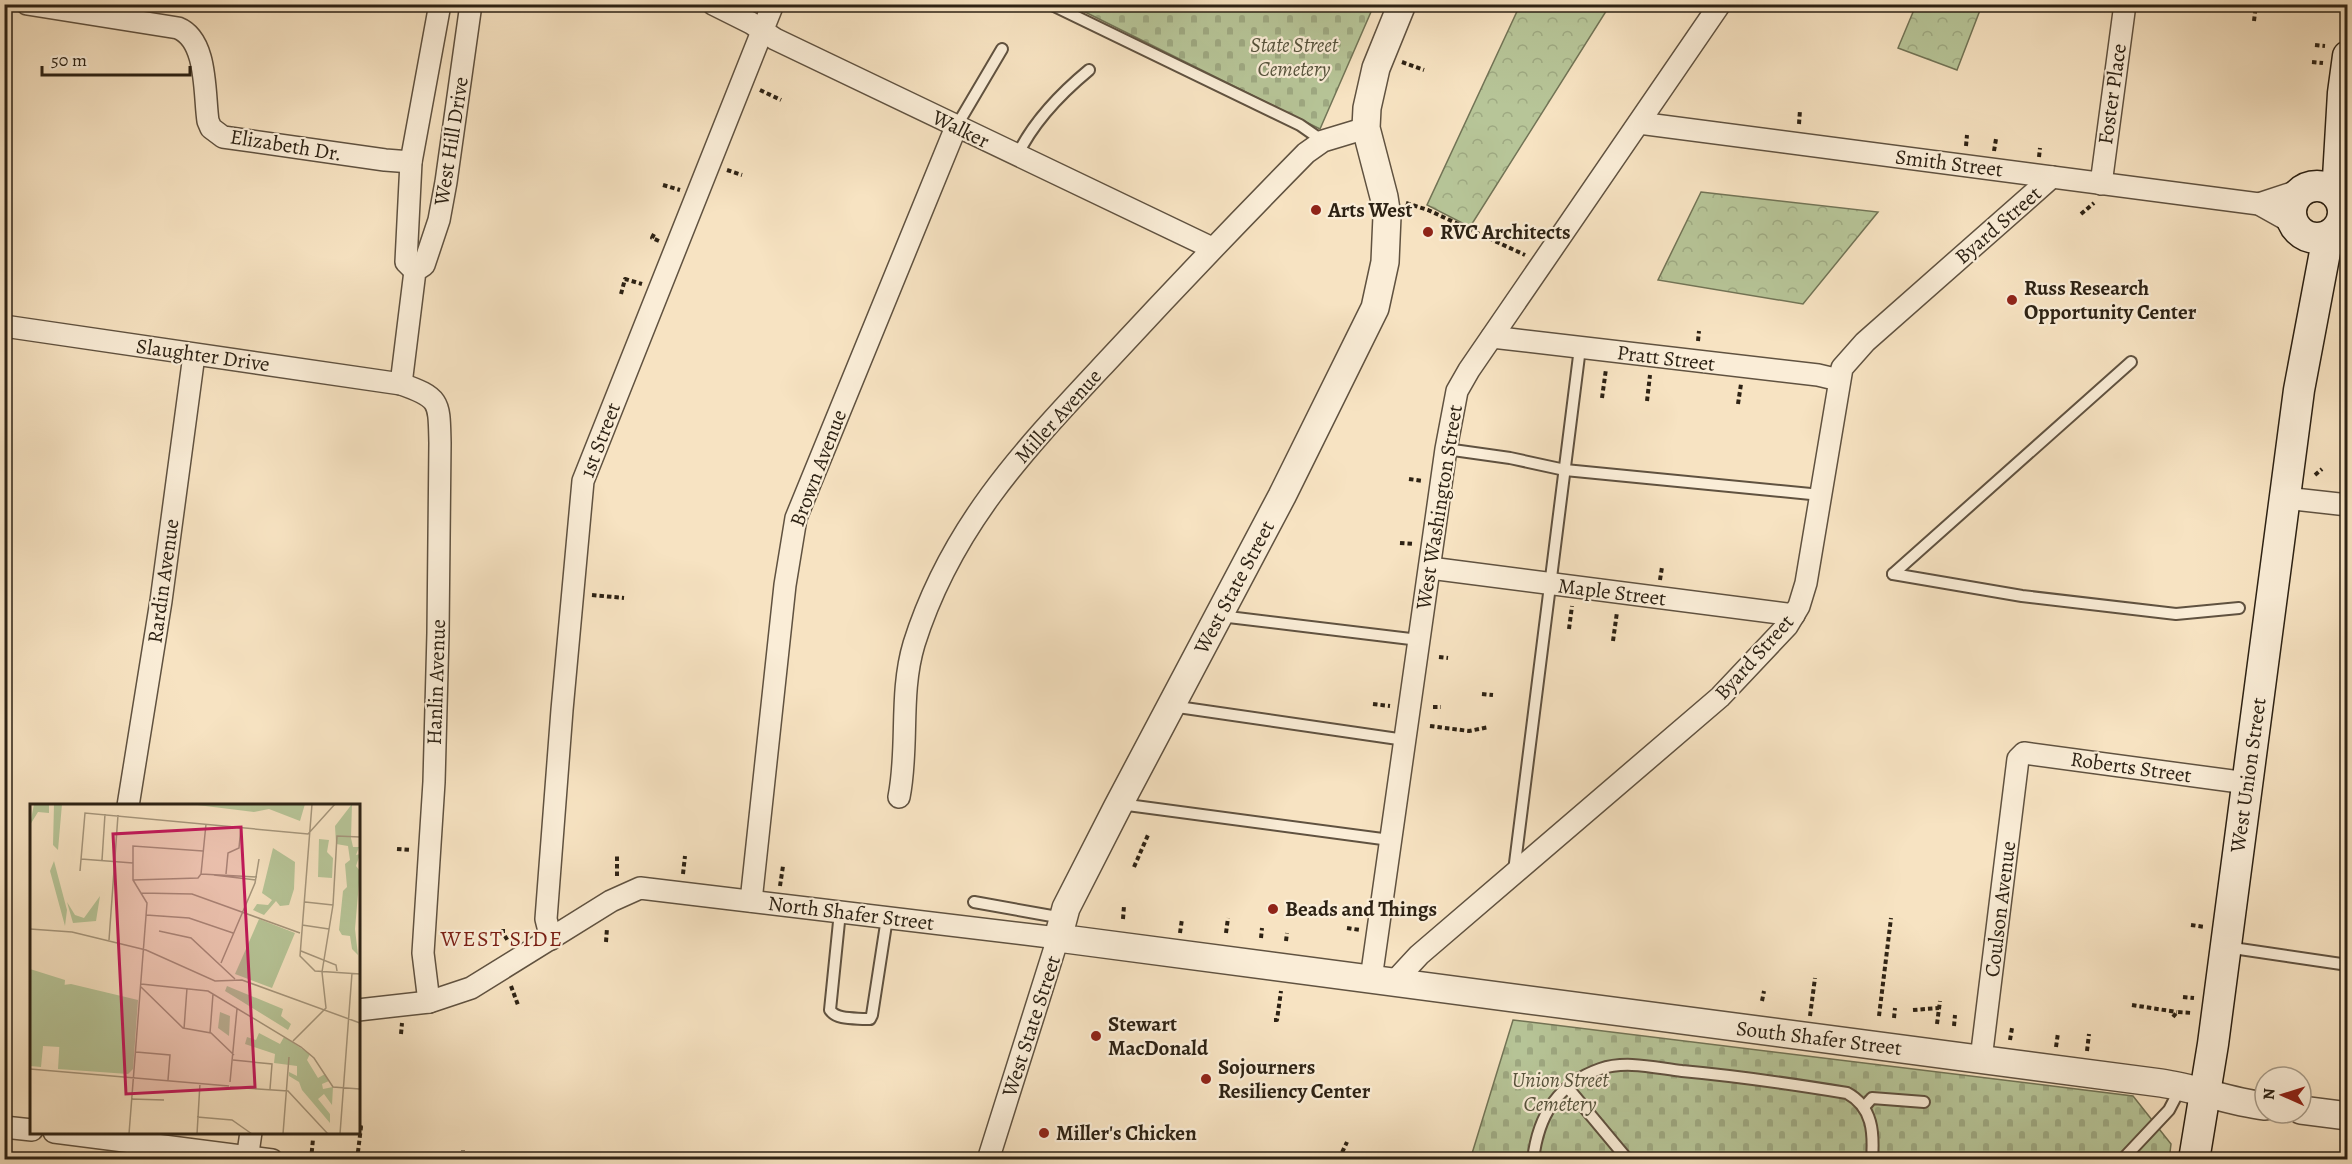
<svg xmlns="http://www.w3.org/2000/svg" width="2352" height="1164" viewBox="0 0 2352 1164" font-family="Alegreya,serif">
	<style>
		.forest { fill: url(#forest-crowns); stroke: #727456; stroke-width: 1.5 }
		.cemetery { fill: url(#cemetery-stones); stroke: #727456; stroke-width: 1.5 }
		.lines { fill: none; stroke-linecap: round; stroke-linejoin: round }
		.service-casing { stroke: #605240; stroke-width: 14 }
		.minor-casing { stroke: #605240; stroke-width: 24 }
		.tertiary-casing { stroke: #605240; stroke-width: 30 }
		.secondary-casing { stroke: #2d2214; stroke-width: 33 }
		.path { stroke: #2d2214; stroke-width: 4; stroke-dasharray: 4.5 3; stroke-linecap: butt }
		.service { stroke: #faedd7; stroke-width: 10 }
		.minor { stroke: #faedd7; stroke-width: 21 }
		.tertiary { stroke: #faedd7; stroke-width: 27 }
		.secondary { stroke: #faedd7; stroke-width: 30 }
		.poi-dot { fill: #8f2418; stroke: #faedd7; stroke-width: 2 }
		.labels { text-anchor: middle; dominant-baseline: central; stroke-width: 4.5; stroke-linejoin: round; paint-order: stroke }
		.park-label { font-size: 21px; font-style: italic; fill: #56533c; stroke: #faedd7 }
		.street-label { font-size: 21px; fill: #2d2214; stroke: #faedd7 }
		.poi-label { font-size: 21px; font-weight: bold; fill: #2d2214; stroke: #faedd7; text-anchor: start }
		.neighbourhood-label { font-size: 22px; letter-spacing: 1.5px; fill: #7a1f14; stroke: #faedd7 }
		.inset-road { fill: none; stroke: #a6967c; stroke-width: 1.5 }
		.view { fill: #c2185b; fill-opacity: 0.15; stroke: #c2185b; stroke-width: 3 }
		.inset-edge { fill: none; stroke: #2d2214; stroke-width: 3 }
	</style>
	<defs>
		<pattern id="forest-crowns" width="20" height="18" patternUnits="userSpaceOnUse" patternTransform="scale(1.5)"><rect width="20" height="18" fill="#b7c598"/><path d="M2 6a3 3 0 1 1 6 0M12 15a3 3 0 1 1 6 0" fill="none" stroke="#9ea982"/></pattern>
		<pattern id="cemetery-stones" width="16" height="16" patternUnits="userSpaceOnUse" patternTransform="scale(1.5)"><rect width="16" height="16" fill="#b7c598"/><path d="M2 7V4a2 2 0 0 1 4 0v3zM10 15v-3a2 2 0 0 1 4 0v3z" fill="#9ea982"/></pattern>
	</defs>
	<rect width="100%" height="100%" fill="#f7e3c2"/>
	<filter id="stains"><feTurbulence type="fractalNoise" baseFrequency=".00333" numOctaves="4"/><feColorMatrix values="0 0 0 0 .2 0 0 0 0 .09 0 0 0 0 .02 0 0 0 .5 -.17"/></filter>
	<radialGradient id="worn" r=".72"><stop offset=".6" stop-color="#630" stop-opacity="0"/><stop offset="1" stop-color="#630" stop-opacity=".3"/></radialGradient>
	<!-- forest -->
	<g class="forest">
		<path d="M 1520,5 L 1610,5 L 1470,227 L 1427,205 Z"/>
		<path d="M 1916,5 L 1982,5 L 1957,70 L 1898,48 Z"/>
		<path d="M 1701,192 L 1878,212 L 1803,304 L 1658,280 Z"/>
	</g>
	<!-- cemetery -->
	<g class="cemetery">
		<path d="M 1071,5 L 1374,5 L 1320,129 Z"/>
		<path d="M 1513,1020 L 2133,1096 L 2171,1144 L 2169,1160 L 1470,1160 Z"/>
	</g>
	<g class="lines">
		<defs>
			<g id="service">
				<path d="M 1050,4 L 1300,125 L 1323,141"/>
				<path d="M 956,127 L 1002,49"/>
				<path d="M 1017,156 C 1033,122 1060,94 1089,70"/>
				<path d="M 1446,449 L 1510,458 L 1565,470 L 1821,495"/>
				<path d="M 1893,574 L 2022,596 L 2176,614 L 2239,608"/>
				<path d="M 1893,574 L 2131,362"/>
				<path d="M 1220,616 L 1419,640"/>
				<path d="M 1171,706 L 1405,740"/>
				<path d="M 1120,804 L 1390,840"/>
				<path d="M 1514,871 L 1580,348"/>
				<path d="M 974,902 L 1063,918"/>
				<path d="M 840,912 L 830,1010 C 837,1020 854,1018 866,1019 L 870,1019 L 872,1015 L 887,918"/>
				<path d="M 2226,947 L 2348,965"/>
				<path d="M 1568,1088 L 1628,1160"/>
				<path d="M 1864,1107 L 1872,1098 L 1924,1102"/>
				<path d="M 1533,1160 C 1538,1116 1557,1084 1600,1069 C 1626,1060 1656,1068 1682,1071 C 1737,1076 1792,1084 1847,1093 C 1873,1107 1874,1133 1872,1160"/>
				<path d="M 2122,1160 L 2169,1110 L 2181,1087"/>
			</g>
			<g id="minor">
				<path d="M 27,4 L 178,28 C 208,40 204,94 208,121 L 211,128 L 223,137 L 385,160 L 411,162"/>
				<path d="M 713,4 L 751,23 L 775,39 L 1212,248"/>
				<path d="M 1639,123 L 2259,204 L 2293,223"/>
				<path d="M 2101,184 L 2125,4"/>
				<path d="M 2259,204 L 2304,189"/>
				<path d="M 415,271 L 406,262 L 411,162 L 440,4"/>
				<path d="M 4,326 L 401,384 C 441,398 439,402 440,443 L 438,633 L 434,782 L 423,953 L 429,1002"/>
				<path d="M 1492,337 L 1818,375 L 1839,380"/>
				<path d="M 401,384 L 415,271 L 424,265 L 439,220 L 446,182 L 471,4"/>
				<path d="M 2285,498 L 2348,505"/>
				<path d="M 1430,568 L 1794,615"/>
				<path d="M 899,797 C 909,747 899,694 914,644 C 952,523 1028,446 1112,356 C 1176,287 1240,220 1306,153 L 1323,141 L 1366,128"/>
				<path d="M 128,806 L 161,601 L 194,355"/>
				<path d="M 751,901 L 785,585 L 796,518 L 956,127"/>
				<path d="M 551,939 L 546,919 L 562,710 L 583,481 L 773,4"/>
				<path d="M 1371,979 L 1446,449 L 1457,391 L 1469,370 L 1720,4"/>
				<path d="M 1394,982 L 1419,955 L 1720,697 L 1787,626 L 1799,606 L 1806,583 L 1842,368 L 1865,342 L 2052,177"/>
				<path d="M 358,1010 L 429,1002 L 471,988 L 611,901 L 640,888 L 1058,938 L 988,1160"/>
				<path d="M 1981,1059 L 2018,759 L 2024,753 L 2247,783"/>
				<path d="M 4,1127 L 32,1130"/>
				<path d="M 54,1132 L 272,1160"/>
				<path d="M 247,1160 L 251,1132"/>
			</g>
			<g id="tertiary">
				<path d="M 1402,4 L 1376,68 L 1367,108 L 1366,128 L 1384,197 L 1387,216 L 1385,262 L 1375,308 L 1282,496 L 1117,808 L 1066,908 L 1058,938 L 2161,1083 C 2196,1088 2229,1102 2265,1106"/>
				<path d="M 2301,1110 L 2348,1116"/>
			</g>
			<g id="secondary">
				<circle cx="2317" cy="212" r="26"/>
				<path d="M 2337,195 L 2343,93 L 2348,56"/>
				<path d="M 2194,1160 L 2213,1044 L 2299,390 L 2328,236"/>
			</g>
		</defs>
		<!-- service casing -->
		<use href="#service" class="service-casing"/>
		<!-- minor casing -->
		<use href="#minor" class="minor-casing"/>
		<!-- tertiary casing -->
		<use href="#tertiary" class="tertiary-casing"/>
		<!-- secondary casing -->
		<use href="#secondary" class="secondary-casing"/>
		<!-- path -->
		<g class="path">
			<path d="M 2254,21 L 2256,4"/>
			<path d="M 2315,45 L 2325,46"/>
			<path d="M 1402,62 L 1424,70"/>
			<path d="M 2312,62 L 2323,63"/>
			<path d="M 760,90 L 781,100"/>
			<path d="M 1799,124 L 1800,110"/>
			<path d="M 1966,146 L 1967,135"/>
			<path d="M 1994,151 L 1996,139"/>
			<path d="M 2039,157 L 2040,148"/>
			<path d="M 727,170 L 742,175"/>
			<path d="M 663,185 L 680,190"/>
			<path d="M 1406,203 L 1428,210 L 1525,255"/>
			<path d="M 2081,214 L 2094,203"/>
			<path d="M 654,234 L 652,238 L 659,241"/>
			<path d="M 621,294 L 625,279 L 642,284"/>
			<path d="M 1698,341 L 1699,331"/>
			<path d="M 1602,398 L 1606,369"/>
			<path d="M 1647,401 L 1650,375"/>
			<path d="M 1738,404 L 1741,384"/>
			<path d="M 2315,475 L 2322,469"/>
			<path d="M 1409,479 L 1423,481"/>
			<path d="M 1400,543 L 1414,544"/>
			<path d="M 1660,580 L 1662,567"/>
			<path d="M 592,595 L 624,598"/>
			<path d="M 1569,629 L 1572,606"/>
			<path d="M 1613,641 L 1617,612"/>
			<path d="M 1439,657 L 1448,658"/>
			<path d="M 1482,694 L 1493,695"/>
			<path d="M 1373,704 L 1390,706"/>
			<path d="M 1433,707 L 1441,707"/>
			<path d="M 1430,726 L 1469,731 L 1489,727"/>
			<path d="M 397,849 L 411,850"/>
			<path d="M 1134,867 L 1148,835"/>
			<path d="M 683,874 L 685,856"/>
			<path d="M 617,876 L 617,856"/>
			<path d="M 780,886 L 783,866"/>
			<path d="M 1123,919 L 1124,906"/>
			<path d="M 2191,925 L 2205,927"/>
			<path d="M 1347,928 L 1360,930"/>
			<path d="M 503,929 L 503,933 L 508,941"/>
			<path d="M 1180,933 L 1182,919"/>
			<path d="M 1226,933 L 1228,918"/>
			<path d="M 1261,938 L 1262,928"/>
			<path d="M 1286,941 L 1287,933"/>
			<path d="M 606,942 L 607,928"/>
			<path d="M 511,986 L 518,1005"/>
			<path d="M 2183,997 L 2194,998"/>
			<path d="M 1762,1001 L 1764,991"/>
			<path d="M 2132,1005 L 2177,1012"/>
			<path d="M 1913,1010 L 1939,1008"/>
			<path d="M 1810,1016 L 1815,978"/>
			<path d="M 1879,1016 L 1891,918"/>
			<path d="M 2173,1017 L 2177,1012 L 2192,1013"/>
			<path d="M 1894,1018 L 1895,1008"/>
			<path d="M 1274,1020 L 1277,1020 L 1281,991"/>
			<path d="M 1937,1024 L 1940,1001"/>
			<path d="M 1954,1026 L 1955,1015"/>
			<path d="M 401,1034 L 402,1023"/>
			<path d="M 2010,1040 L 2012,1028"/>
			<path d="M 2056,1047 L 2058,1033"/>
			<path d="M 2087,1051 L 2089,1034"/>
			<path d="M 944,1157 L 965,1160"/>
			<path d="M 463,1158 L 463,1150"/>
			<path d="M 1339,1159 L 1347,1142"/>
			<path d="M 32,1160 L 32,1155"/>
			<path d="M 311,1160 L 313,1139"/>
			<path d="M 357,1160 L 361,1127 L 358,1122"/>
			<path d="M 521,1160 L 522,1153"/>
		</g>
		<!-- service -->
		<use href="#service" class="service"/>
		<!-- minor -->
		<use href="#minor" class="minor"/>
		<!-- tertiary -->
		<use href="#tertiary" class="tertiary"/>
		<!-- secondary -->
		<use href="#secondary" class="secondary"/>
	</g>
	<!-- markers -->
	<g class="poi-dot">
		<circle cx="1316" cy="210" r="6"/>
		<circle cx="1428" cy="232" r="6"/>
		<circle cx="2012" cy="300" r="6"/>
		<circle cx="1273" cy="909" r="6"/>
		<circle cx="1096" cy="1036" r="6"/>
		<circle cx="1206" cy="1079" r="6"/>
		<circle cx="1044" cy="1133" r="6"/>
	</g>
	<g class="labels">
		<!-- park labels -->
		<g class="park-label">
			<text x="1294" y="45">State Street<tspan x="1294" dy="24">Cemetery</tspan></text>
			<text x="1560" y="1080">Union Street<tspan x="1560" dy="24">Cemetery</tspan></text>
		</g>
		<!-- street labels -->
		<g class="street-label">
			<text transform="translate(2112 94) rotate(-82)">Foster Place</text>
			<text transform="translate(961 129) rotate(26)">Walker</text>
			<text transform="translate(451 141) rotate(-81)">West Hill Drive</text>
			<text transform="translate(286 145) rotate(9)">Elizabeth Dr.</text>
			<text transform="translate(1949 163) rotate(7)">Smith Street</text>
			<text transform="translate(1998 225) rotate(-41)">Byard Street</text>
			<text transform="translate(203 355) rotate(8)">Slaughter Drive</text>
			<text transform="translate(1666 358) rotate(7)">Pratt Street</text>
			<text transform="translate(1058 416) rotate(-48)">Miller Avenue</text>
			<text transform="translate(600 440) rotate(-69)">1st Street</text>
			<text transform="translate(818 468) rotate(-69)">Brown Avenue</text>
			<text transform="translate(1439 507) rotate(-81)">West Washington Street</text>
			<text transform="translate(163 581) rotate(-82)">Rardin Avenue</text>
			<text transform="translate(1234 587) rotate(-62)">West State Street</text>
			<text transform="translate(1612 592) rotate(7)">Maple Street</text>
			<text transform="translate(1754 657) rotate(-48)">Byard Street</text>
			<text transform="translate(436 682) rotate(-88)">Hanlin Avenue</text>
			<text transform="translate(2131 767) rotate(8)">Roberts Street</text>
			<text transform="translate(2248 775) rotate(-82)">West Union Street</text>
			<text transform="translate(2000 909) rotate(-83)">Coulson Avenue</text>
			<text transform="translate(851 913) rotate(7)">North Shafer Street</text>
			<text transform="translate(1031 1026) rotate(-72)">West State Street</text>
			<text transform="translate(1819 1038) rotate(7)">South Shafer Street</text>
		</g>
		<!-- poi labels -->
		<g class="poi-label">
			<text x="1328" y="210">Arts West</text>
			<text x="1440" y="232">RVC Architects</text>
			<text x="2024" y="288">Russ Research<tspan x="2024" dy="24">Opportunity Center</tspan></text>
			<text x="1285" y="909">Beads and Things</text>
			<text x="1108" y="1024">Stewart<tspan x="1108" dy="24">MacDonald</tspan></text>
			<text x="1218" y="1067">Sojourners<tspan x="1218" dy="24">Resiliency Center</tspan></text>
			<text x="1056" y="1133">Miller's Chicken</text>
		</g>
		<!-- neighbourhood labels -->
		<g class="neighbourhood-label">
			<text x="502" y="939">WEST SIDE</text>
		</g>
	</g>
	<!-- overview -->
	<g transform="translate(30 804)">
		<rect width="330" height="330" fill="#f7e3c2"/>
		<path d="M 4,0 L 19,0 L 19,9 L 8,8 L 0,21 ZM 24,0 L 32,0 L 28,46 L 23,41 ZM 159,0 L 275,0 L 270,17 L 239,5 L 224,8 ZM 322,0 L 321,34 L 323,43 L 329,43 L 326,51 L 330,50 L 326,62 L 330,67 L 325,125 L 328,151 L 322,145 L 320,132 L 312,131 L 309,126 L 313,87 L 317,83 L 315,60 L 320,56 L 318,42 L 306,40 L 305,22 ZM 289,35 L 299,36 L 297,48 L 303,54 L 302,74 L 288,73 ZM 243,44 L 265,58 L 264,85 L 259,101 L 250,102 L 246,97 L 234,111 L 223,106 L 227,100 L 238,101 L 242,96 L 232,89 ZM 24,57 L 37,106 L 35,122 L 20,67 ZM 70,92 L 66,117 L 43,119 L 37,98 L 45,111 L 54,114 ZM 197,182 L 253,205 L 251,212 L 261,220 L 258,226 L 195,187 ZM 190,208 L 200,212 L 199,232 L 188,224 ZM 229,229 L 250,240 L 254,233 L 280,250 L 277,256 L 288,274 L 295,270 L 299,277 L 292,280 L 293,285 L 303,283 L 302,301 L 294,290 L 288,295 L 300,310 L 300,319 L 272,286 L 269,278 L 259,272 L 259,268 L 267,272 L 267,262 L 244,259 L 245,250 L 215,240 L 217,233 L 226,236 Z" fill="#b7c598"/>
		<path d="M 229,115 L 265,129 L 242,184 L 205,170 ZM 41,180 L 108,196 L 103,265 L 98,270 L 28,265 L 33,181 Z" fill="#b7c598"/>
		<path d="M 0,165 L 35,176 L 30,243 L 13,242 L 11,263 L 0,262 Z" fill="#b7c598"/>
		<path class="inset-road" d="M 282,0 L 270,152 L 285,167 L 330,170M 51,55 L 103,59M 72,56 L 75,10M 50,67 L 55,9 L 278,30 L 305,0M 171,70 L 227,73M 171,70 L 176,20M 196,70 L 198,49 L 209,44 L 211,23M 184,71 L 226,76M 103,76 L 168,74 L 171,70M 111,89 L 162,90 L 270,129M 275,98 L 303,101M 116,111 L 159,114 L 203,129M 272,121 L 299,125M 0,125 L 42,128 L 116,146 L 185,177 L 212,176 L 330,219M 129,127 L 161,134 L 205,175M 79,136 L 88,11M 271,147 L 306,161 L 307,167M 191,159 L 225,79 L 229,55M 111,180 L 178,187 L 271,243 L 284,254 L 303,283 L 330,285M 111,183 L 153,224 L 181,229 L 204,251M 154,225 L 157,184M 180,229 L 183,190M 263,237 L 296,204 L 292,168 L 303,101 L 307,32 L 330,33M 106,248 L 140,251 L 138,276M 203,256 L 242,260 L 240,285M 0,265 L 199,282M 200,278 L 207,205M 200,283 L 258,287 L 298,330M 101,295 L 134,296M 167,313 L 202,316 L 222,330M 99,330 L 117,99 L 103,76 L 103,42 L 173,47M 167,330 L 170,279M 253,330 L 259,253M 310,330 L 322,169"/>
		<path class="view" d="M 211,23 L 225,283 L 96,290 L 83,30 Z"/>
		<rect width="330" height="330" class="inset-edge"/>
	</g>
	<!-- margin -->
	<rect width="2352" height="1164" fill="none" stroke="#f7e3c2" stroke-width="24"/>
	<rect x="6" y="6" width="2340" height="1152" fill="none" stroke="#2d2214" stroke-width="3"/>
	<rect x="12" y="12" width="2328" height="1140" fill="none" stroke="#2d2214" stroke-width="1.5"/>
	<!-- north arrow -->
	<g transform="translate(2283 1095) rotate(273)"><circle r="28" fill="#faedd7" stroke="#a89c89" stroke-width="1.5"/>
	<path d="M0-4.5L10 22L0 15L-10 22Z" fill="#8f2418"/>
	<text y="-9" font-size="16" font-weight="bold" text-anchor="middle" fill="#2d2214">N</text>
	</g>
	<!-- scale -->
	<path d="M42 66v9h148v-9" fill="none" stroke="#2d2214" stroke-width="3"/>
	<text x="51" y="66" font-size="18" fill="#2d2214" stroke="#faedd7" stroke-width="4.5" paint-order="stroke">50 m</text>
	<rect width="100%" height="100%" filter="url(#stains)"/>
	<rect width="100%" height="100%" fill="url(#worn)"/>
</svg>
